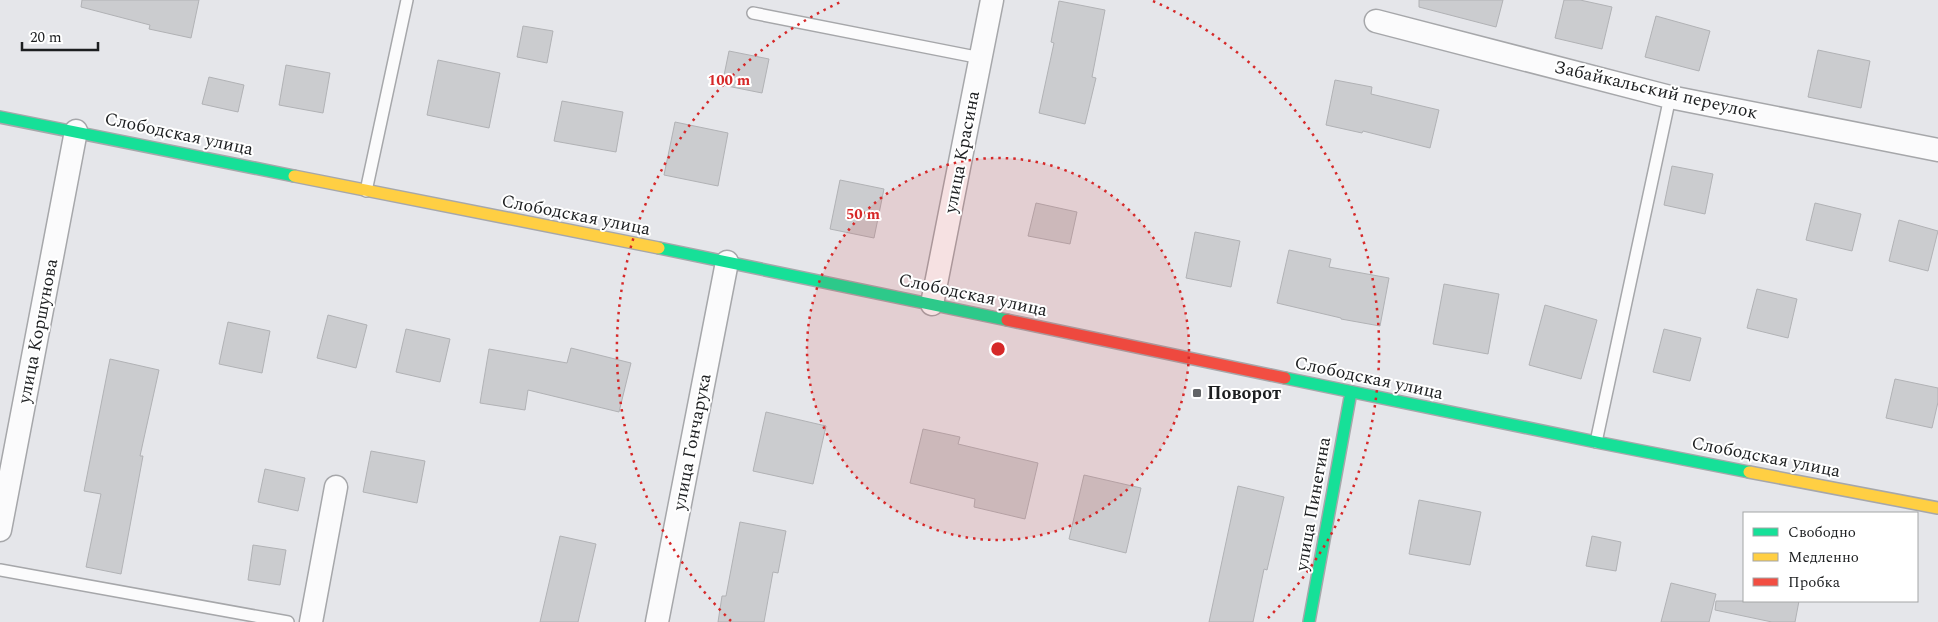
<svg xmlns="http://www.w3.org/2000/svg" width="1938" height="622" viewBox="0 0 1938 622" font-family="Spectral,serif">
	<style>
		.building { fill: #cbcccf; stroke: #b1b2b5 }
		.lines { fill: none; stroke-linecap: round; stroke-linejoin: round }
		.lane-casing { stroke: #a6a7aa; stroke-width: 14 }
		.street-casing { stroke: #a6a7aa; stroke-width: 25 }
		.fast-casing { stroke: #a6a7aa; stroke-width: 14 }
		.slow-casing { stroke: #a6a7aa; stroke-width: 14 }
		.jam-casing { stroke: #a6a7aa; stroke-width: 14 }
		.lane { stroke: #fbfbfc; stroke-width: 11 }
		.street { stroke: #fbfbfc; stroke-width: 22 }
		.fast { stroke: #16e098; stroke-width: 11 }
		.slow { stroke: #ffcf43; stroke-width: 11 }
		.jam { stroke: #f24e42; stroke-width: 11 }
		.ring { fill: none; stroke: #d62828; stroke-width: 2.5; stroke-dasharray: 2.5 5 }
		.poi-dot { fill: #626467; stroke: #fff; stroke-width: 2 }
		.labels { text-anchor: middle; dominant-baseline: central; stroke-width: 4; stroke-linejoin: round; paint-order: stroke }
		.street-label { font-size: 18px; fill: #1c1e20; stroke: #fff }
		.poi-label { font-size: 18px; font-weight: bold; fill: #1c1e20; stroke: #fff; text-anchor: start }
		.centre { fill: #d62828; stroke: #fff; stroke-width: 2.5 }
		.ring-label { font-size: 15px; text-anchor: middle; font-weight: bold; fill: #d62828; stroke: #fff; stroke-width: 4; stroke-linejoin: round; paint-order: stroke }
	</style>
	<rect width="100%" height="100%" fill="#e5e6ea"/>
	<!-- building -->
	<g class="building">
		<path d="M 82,0 L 199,0 L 191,38 L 149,29 L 150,25 L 81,7 Z"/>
		<path d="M 1419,0 L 1503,0 L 1496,27 L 1419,7 Z"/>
		<path d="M 1564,0 L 1580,0 L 1612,7 L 1602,49 L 1555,38 Z"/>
		<path d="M 1059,1 L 1105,10 L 1092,77 L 1096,78 L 1085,124 L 1039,113 L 1054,43 L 1051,42 Z"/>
		<path d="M 1656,16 L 1710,31 L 1699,71 L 1645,57 Z"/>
		<path d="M 523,26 L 553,31 L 547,63 L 517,57 Z"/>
		<path d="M 1818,50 L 1870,61 L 1861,108 L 1808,97 Z"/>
		<path d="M 729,51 L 769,59 L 762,93 L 722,85 Z"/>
		<path d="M 438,60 L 500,73 L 489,128 L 427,115 Z"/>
		<path d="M 286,65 L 330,73 L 323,113 L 279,105 Z"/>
		<path d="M 209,77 L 244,85 L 238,112 L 202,104 Z"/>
		<path d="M 1335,80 L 1372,87 L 1371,94 L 1439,110 L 1430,148 L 1363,131 L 1362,133 L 1326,125 Z"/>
		<path d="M 562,101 L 623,112 L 616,152 L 554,141 Z"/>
		<path d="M 675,122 L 728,133 L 718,186 L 664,175 Z"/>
		<path d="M 1672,166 L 1713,174 L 1705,214 L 1664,205 Z"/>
		<path d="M 840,180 L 884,189 L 874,238 L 830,229 Z"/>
		<path d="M 1036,203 L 1077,212 L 1070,244 L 1028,236 Z"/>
		<path d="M 1815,203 L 1861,214 L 1852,251 L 1806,240 Z"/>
		<path d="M 1899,220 L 1938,231 L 1928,271 L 1889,261 Z"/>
		<path d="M 1195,232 L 1240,241 L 1231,287 L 1186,278 Z"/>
		<path d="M 1289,250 L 1331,259 L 1329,267 L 1389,278 L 1380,326 L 1341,319 L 1341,318 L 1277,303 Z"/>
		<path d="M 1444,284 L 1499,294 L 1488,354 L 1433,344 Z"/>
		<path d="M 1757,289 L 1797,299 L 1788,338 L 1747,328 Z"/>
		<path d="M 1545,305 L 1597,320 L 1581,379 L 1529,365 Z"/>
		<path d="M 328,315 L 367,325 L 356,368 L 317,358 Z"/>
		<path d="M 228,322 L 270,331 L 262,373 L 219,364 Z"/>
		<path d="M 406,329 L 450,339 L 440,382 L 396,372 Z"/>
		<path d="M 1664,329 L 1701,338 L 1690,381 L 1653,372 Z"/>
		<path d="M 571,348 L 631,363 L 619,412 L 528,390 L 525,410 L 480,403 L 489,349 L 567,363 Z"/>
		<path d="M 110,359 L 159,370 L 140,456 L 143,456 L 121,574 L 86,567 L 101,494 L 84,491 Z"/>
		<path d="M 1895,379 L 1938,388 L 1938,402 L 1932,428 L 1886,418 Z"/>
		<path d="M 766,412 L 826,426 L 813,484 L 753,471 Z"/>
		<path d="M 923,429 L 960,437 L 958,444 L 1038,463 L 1025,519 L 974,507 L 975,499 L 910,483 Z"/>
		<path d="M 371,451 L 425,461 L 417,503 L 363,492 Z"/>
		<path d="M 265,469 L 305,478 L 298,511 L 258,502 Z"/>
		<path d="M 1084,475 L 1141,488 L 1126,553 L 1069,539 Z"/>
		<path d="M 1238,486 L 1284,497 L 1267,570 L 1264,569 L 1253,622 L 1209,622 Z"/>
		<path d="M 1419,500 L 1481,512 L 1470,565 L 1409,554 Z"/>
		<path d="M 740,522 L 786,531 L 778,573 L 773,572 L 764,622 L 718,622 L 722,596 L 726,596 Z"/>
		<path d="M 560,536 L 596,544 L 578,622 L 540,622 Z"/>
		<path d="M 1592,536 L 1621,542 L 1616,571 L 1586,566 Z"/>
		<path d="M 253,545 L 286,550 L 280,585 L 248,580 Z"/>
		<path d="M 1671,583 L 1716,594 L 1709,622 L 1661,622 Z"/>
		<path d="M 1716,601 L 1799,601 L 1795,622 L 1772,622 L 1715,610 Z"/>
	</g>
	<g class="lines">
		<defs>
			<g id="lane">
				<path d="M 753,13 L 981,58"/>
				<path d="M 366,191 L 407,0"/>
				<path d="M 1596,442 L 1670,97"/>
				<path d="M 0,570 L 288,622"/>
			</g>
			<g id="street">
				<path d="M 1376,21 L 1670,97 L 1938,150"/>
				<path d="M 932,304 L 992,0"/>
				<path d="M 0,530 L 76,131"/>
				<path d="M 311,622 L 336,487"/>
				<path d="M 657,622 L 727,262"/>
			</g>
			<g id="fast">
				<path d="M 0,117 L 294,176"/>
				<path d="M 659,248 L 1007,320"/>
				<path d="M 1285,378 L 1596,442 L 1749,472"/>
				<path d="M 1309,622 L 1351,392"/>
			</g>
			<g id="slow">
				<path d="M 294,176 L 659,248"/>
				<path d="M 1749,472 L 1938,508"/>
			</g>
			<path id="jam" d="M 1007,320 L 1285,378"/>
		</defs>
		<!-- lane casing -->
		<use href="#lane" class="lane-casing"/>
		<!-- street casing -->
		<use href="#street" class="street-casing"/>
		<!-- fast casing -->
		<use href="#fast" class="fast-casing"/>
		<!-- slow casing -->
		<use href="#slow" class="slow-casing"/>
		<!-- jam casing -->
		<use href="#jam" class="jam-casing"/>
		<!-- lane -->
		<use href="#lane" class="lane"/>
		<!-- street -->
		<use href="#street" class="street"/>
		<!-- fast -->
		<use href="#fast" class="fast"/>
		<!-- slow -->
		<use href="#slow" class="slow"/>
		<!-- jam -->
		<use href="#jam" class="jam"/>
	</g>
	<!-- distance rings -->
	<circle cx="998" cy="349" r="191" fill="#d62828" fill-opacity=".12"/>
	<g class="ring">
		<circle cx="998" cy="349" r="191"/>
		<path d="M731 621A381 381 0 0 1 843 1M1153 1A381 381 0 0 1 1265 621"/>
	</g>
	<!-- markers -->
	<rect class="poi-dot" x="1192" y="388" width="10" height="10" rx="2.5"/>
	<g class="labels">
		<!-- street labels -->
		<g class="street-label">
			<text transform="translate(1656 90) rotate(13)">Забайкальский переулок</text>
			<text transform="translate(179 134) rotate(12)">Слободская улица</text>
			<text transform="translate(962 152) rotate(-79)">улица Красина</text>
			<text transform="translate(576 215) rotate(11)">Слободская улица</text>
			<text transform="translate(973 295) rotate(12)">Слободская улица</text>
			<text transform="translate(38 331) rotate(-79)">улица Коршунова</text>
			<text transform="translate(1369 378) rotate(12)">Слободская улица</text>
			<text transform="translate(692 442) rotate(-79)">улица Гончарука</text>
			<text transform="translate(1766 457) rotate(11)">Слободская улица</text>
			<text transform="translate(1313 504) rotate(-80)">улица Пинегина</text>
		</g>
		<!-- poi labels -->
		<g class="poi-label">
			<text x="1207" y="393">Поворот</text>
		</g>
	</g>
	<circle cx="998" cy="349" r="8" class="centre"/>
	<g class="ring-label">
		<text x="729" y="85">100 m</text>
		<text x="863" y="219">50 m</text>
	</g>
	<!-- legend -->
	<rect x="1743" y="512" width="175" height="90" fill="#ffffff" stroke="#a4a5a6"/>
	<rect x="1753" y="528" width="25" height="8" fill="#16e098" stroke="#a4a5a6"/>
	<text x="1788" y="537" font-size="15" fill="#1c1e20">Свободно</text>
	<rect x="1753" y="553" width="25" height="8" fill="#ffcf43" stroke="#a4a5a6"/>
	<text x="1788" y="562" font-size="15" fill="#1c1e20">Медленно</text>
	<rect x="1753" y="578" width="25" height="8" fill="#f24e42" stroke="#a4a5a6"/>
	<text x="1788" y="587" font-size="15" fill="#1c1e20">Пробка</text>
	<!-- scale -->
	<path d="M22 42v8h76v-8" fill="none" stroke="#1c1e20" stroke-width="2.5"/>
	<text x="30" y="42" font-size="15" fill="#1c1e20" stroke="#ffffff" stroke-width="4" paint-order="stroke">20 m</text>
</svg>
